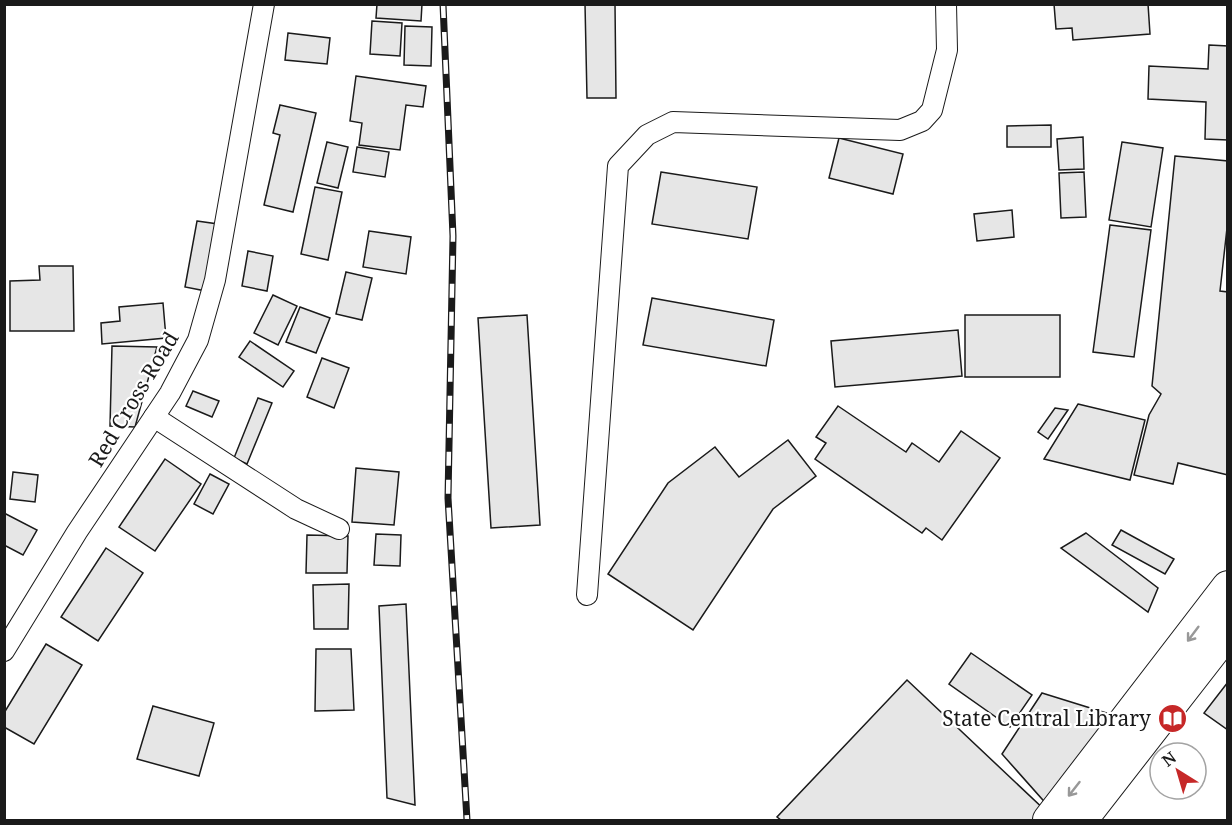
<svg xmlns="http://www.w3.org/2000/svg" width="1232" height="825" viewBox="0 0 1232 825" font-family="'Noto Serif',serif">
	<style>
		.building { fill: #e6e6e6; stroke: #1a1a1a; stroke-width: 1.5 }
		.lines { fill: none; stroke-linecap: round; stroke-linejoin: round }
		.minor-casing { stroke: #1a1a1a; stroke-width: 22 }
		.primary-casing { stroke: #1a1a1a; stroke-width: 34 }
		.minor { stroke: #fff; stroke-width: 20 }
		.primary { stroke: #fff; stroke-width: 32 }
		.rail-casing { stroke: #1a1a1a; stroke-width: 7 }
		.rail { stroke: #fff; stroke-width: 4.5; stroke-dasharray: 14; stroke-linecap: butt }
		.oneway { stroke: #989898 }
		.labels { text-anchor: middle; dominant-baseline: central; stroke-width: 4.5; stroke-linejoin: round; paint-order: stroke }
		.street-label { font-size: 21px; fill: #1a1a1a; stroke: #fff }
		.poi-label { font-size: 21px; fill: #1a1a1a; stroke: #fff; text-anchor: end }
	</style>
	<rect width="100%" height="100%" fill="#fff"/>
	<!-- building -->
	<g class="building">
		<path d="M 377,4 L 422,4 L 421,21 L 376,18 Z"/>
		<path d="M 585,4 L 615,4 L 616,98 L 587,98 Z"/>
		<path d="M 1054,4 L 1148,4 L 1150,34 L 1073,40 L 1072,28 L 1056,29 Z"/>
		<path d="M 372,21 L 402,23 L 400,56 L 370,54 Z"/>
		<path d="M 405,26 L 432,27 L 431,66 L 404,65 Z"/>
		<path d="M 288,33 L 330,38 L 327,64 L 285,60 Z"/>
		<path d="M 1209,45 L 1228,46 L 1228,140 L 1205,139 L 1206,102 L 1148,99 L 1149,66 L 1208,69 Z"/>
		<path d="M 356,76 L 426,86 L 423,107 L 406,105 L 400,150 L 359,145 L 362,123 L 350,121 Z"/>
		<path d="M 280,105 L 316,113 L 293,212 L 264,205 L 280,135 L 273,133 Z"/>
		<path d="M 1051,125 L 1051,147 L 1007,147 L 1007,126 Z"/>
		<path d="M 1083,137 L 1084,169 L 1059,170 L 1057,139 Z"/>
		<path d="M 839,138 L 903,154 L 893,194 L 829,178 Z"/>
		<path d="M 327,142 L 348,147 L 338,188 L 317,183 Z"/>
		<path d="M 1122,142 L 1163,148 L 1151,227 L 1109,220 Z"/>
		<path d="M 357,147 L 389,152 L 385,177 L 353,172 Z"/>
		<path d="M 1175,156 L 1228,161 L 1228,219 L 1220,291 L 1228,292 L 1228,475 L 1178,463 L 1173,484 L 1134,475 L 1149,415 L 1161,394 L 1152,386 Z"/>
		<path d="M 661,172 L 757,187 L 748,239 L 652,224 Z"/>
		<path d="M 1084,172 L 1086,217 L 1061,218 L 1059,173 Z"/>
		<path d="M 315,187 L 342,192 L 328,260 L 301,254 Z"/>
		<path d="M 1012,210 L 1014,237 L 977,241 L 974,214 Z"/>
		<path d="M 197,221 L 218,224 L 206,291 L 185,287 Z"/>
		<path d="M 1110,225 L 1151,230 L 1134,357 L 1093,352 Z"/>
		<path d="M 369,231 L 411,237 L 406,274 L 363,267 Z"/>
		<path d="M 248,251 L 273,256 L 267,291 L 242,286 Z"/>
		<path d="M 39,266 L 73,266 L 74,331 L 10,331 L 10,281 L 40,280 Z"/>
		<path d="M 346,272 L 372,278 L 362,320 L 336,314 Z"/>
		<path d="M 273,295 L 297,306 L 278,345 L 254,333 Z"/>
		<path d="M 652,298 L 774,320 L 766,366 L 643,345 Z"/>
		<path d="M 163,303 L 166,338 L 102,344 L 101,323 L 120,321 L 119,307 Z"/>
		<path d="M 300,307 L 330,318 L 316,353 L 286,342 Z"/>
		<path d="M 527,315 L 540,525 L 491,528 L 478,318 Z"/>
		<rect x="965" y="315" width="95" height="62"/>
		<path d="M 958,330 L 962,376 L 835,387 L 831,341 Z"/>
		<path d="M 250,341 L 294,371 L 283,387 L 239,357 Z"/>
		<path d="M 112,346 L 157,347 L 135,427 L 110,426 Z"/>
		<path d="M 322,358 L 349,368 L 334,408 L 307,397 Z"/>
		<path d="M 193,391 L 219,401 L 212,417 L 186,406 Z"/>
		<path d="M 258,398 L 272,403 L 247,464 L 234,458 Z"/>
		<path d="M 1078,404 L 1145,420 L 1130,480 L 1044,459 Z"/>
		<path d="M 838,406 L 906,452 L 912,443 L 939,462 L 961,431 L 1000,458 L 942,540 L 926,528 L 922,533 L 815,459 L 826,443 L 816,437 Z"/>
		<path d="M 1055,408 L 1068,410 L 1048,439 L 1038,432 Z"/>
		<path d="M 788,440 L 816,476 L 773,509 L 693,630 L 608,574 L 668,483 L 715,447 L 739,477 Z"/>
		<path d="M 165,459 L 201,484 L 155,551 L 119,527 Z"/>
		<path d="M 356,468 L 399,472 L 394,525 L 352,522 Z"/>
		<path d="M 13,472 L 38,475 L 35,502 L 10,499 Z"/>
		<path d="M 210,474 L 229,484 L 213,514 L 194,504 Z"/>
		<path d="M 4,513 L 37,530 L 23,555 L 4,545 Z"/>
		<path d="M 1121,530 L 1174,559 L 1165,574 L 1112,545 Z"/>
		<path d="M 1086,533 L 1158,588 L 1148,612 L 1061,548 Z"/>
		<path d="M 376,534 L 401,535 L 400,566 L 374,565 Z"/>
		<path d="M 307,535 L 348,536 L 347,573 L 306,573 Z"/>
		<path d="M 106,548 L 143,573 L 98,641 L 61,617 Z"/>
		<path d="M 349,584 L 348,629 L 314,629 L 313,585 Z"/>
		<path d="M 406,604 L 415,805 L 387,798 L 379,606 Z"/>
		<path d="M 46,644 L 82,665 L 34,744 L 4,727 L 4,713 Z"/>
		<path d="M 316,649 L 351,649 L 354,710 L 315,711 Z"/>
		<path d="M 971,653 L 1032,695 L 1010,727 L 949,684 Z"/>
		<path d="M 907,680 L 1049,814 L 1042,820 L 781,820 L 777,817 Z"/>
		<path d="M 1228,682 L 1228,730 L 1204,713 Z"/>
		<path d="M 1042,693 L 1116,716 L 1050,808 L 1002,754 Z"/>
		<path d="M 153,706 L 214,723 L 199,776 L 137,759 Z"/>
	</g>
	<g class="lines">
		<defs>
			<g id="minor">
				<path d="M 154,417 L 296,509 L 339,529"/>
				<path d="M 587,595 L 618,166 L 647,135 L 673,122 L 900,130 L 922,121 L 932,110 L 947,50 L 946,4"/>
				<path d="M 4,651 L 77,532 L 170,393 L 198,340 L 215,280 L 264,4"/>
			</g>
			<g id="primary">
				<path d="M 1049,820 L 1228,587"/>
				<path d="M 1081,820 L 1228,631"/>
			</g>
		</defs>
		<!-- minor casing -->
		<use href="#minor" class="minor-casing"/>
		<!-- primary casing -->
		<use href="#primary" class="primary-casing"/>
		<!-- minor -->
		<use href="#minor" class="minor"/>
		<!-- primary -->
		<use href="#primary" class="primary"/>
		<defs>
			<path id="rail" d="M 443,4 L 453,236 L 448,498 L 467,820"/>
		</defs>
		<!-- rail casing -->
		<use href="#rail" class="rail-casing"/>
		<!-- rail -->
		<use href="#rail" class="rail"/>
	</g>
	<!-- one-way arrows -->
	<defs><path id="oneway-shaft" d="M-6 0H5M1.5-3L5.5 0L1.5 3" fill="none" stroke-width="1.6" stroke-linecap="round" stroke-linejoin="round" transform="scale(1.5)"/></defs>
	<g class="oneway">
		<use href="#oneway-shaft" transform="translate(1193 634) rotate(127)"/>
		<use href="#oneway-shaft" transform="translate(1074 789) rotate(128)"/>
	</g>
	<!-- icons -->
	<defs>
		<symbol id="library-disc" viewBox="-11 -11 22 22"><circle r="9.5" fill="#c62828" stroke="#fff"/><path d="M-6-4Q-3-5.5-.7-3.5V5Q-3 3-6 4ZM6-4Q3-5.5 .7-3.5V5Q3 3 6 4Z" fill="#fff"/></symbol>
	</defs>
	<g fill-rule="evenodd">
		<use href="#library-disc" x="1156" y="702" width="33" height="33"/>
	</g>
	<g class="labels">
		<!-- street labels -->
		<g class="street-label">
			<text transform="translate(133 399) rotate(-59)">Red Cross Road</text>
		</g>
		<!-- poi labels -->
		<g class="poi-label">
			<text x="1151" y="718">State Central Library</text>
		</g>
	</g>
	<!-- border -->
	<rect width="1232" height="825" fill="none" stroke="#1a1a1a" stroke-width="12"/>
	<!-- north arrow -->
	<g transform="translate(1178 771) rotate(323)"><circle r="28" fill="#ffffff" stroke="#a3a3a3" stroke-width="1.5"/>
	<path d="M0-4.5L10 22L0 15L-10 22Z" fill="#c62828"/>
	<text y="-9" font-size="16" font-weight="bold" text-anchor="middle" fill="#1a1a1a">N</text>
	</g>
</svg>
